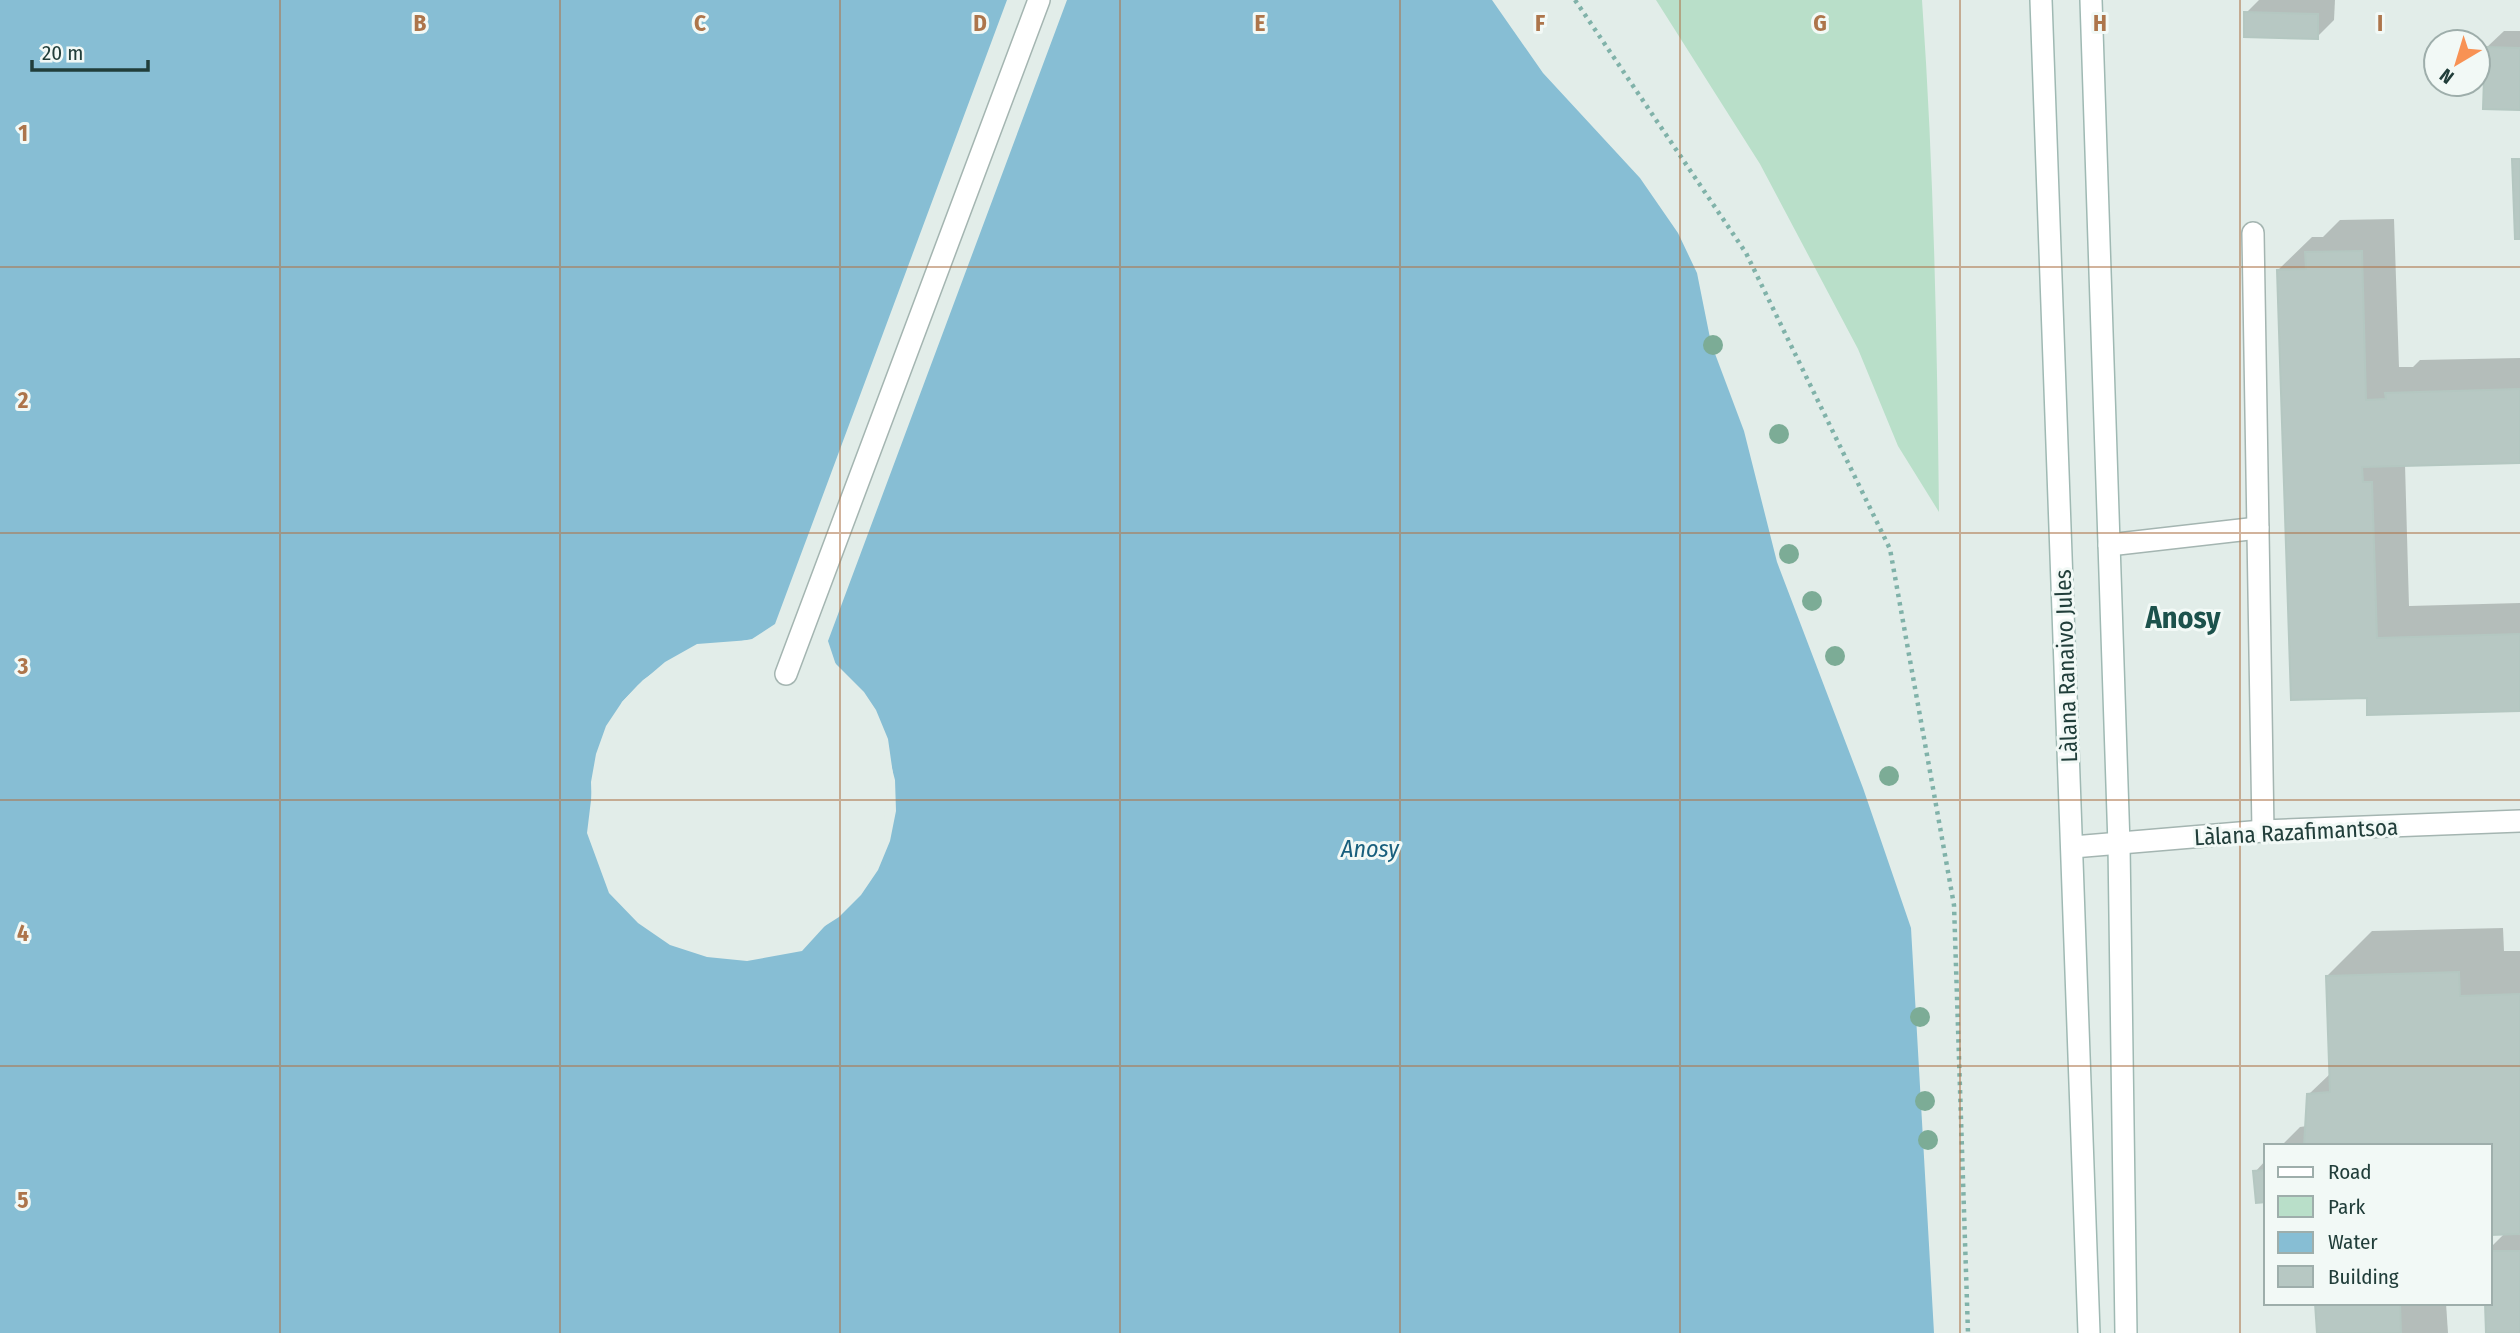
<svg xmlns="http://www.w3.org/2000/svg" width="2520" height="1333" viewBox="0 0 2520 1333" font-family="'Fira Sans Condensed',sans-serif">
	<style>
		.green { fill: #b9dfc9 }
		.water { fill: #87bed4; fill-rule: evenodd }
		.pier { fill: #e2ede9 }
		.shadow { fill: #0003 }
		.building { fill: #b7c8c3; stroke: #b4c7c1; stroke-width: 2 }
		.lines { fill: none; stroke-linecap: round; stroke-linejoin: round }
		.lane-casing { stroke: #a4b5b1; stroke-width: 24 }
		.street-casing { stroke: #a4b5b1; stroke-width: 24 }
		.secondary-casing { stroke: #9fb9b3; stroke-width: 24 }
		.path { stroke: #80b2a9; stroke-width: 4.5; stroke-dasharray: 3.5 5; stroke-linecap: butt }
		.lane { stroke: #fff; stroke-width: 21 }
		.street { stroke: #fff; stroke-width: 21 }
		.secondary { stroke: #fff; stroke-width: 21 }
		.tree { fill: #7cac96 }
		.grid { fill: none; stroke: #ad754b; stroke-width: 2; stroke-opacity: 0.55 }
		.labels { text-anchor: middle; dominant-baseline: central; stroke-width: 6; stroke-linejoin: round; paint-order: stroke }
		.street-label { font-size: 23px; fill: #213e3a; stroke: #f2f9f6 }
		.water-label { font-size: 24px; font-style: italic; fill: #185f7d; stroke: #f2f9f6 }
		.district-label { font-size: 30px; font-weight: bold; fill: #1c524c; stroke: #f2f9f6 }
		.grid-label { font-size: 23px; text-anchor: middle; font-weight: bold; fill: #ad754b; stroke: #f2f9f6; stroke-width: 6; stroke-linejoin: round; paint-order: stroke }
	</style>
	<rect width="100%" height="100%" fill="#e2ede9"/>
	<!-- green -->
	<path class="green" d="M 1656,0 L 1922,0 C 1934,170 1937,341 1939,512 L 1898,446 L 1858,349 L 1760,164 Z"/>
	<!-- water -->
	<path class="water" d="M 0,0 L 1492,0 L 1543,73 L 1640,178 L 1678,233 L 1697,273 L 1711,343 L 1744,431 L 1777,562 L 1863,788 L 1911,928 L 1934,1333 L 0,1333 ZM 763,639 L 801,645 L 832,660 L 864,692 L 876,710 L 888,739 L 893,774 L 886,837 L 855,893 L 802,951 L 747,961 L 707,957 L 670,945 L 638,923 L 609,893 L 587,833 L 592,792 L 622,702 L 638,685 L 665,662 L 697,644 Z"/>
	<!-- pier -->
	<g class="pier">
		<path d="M 1007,0 L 1067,0 L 828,641 L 838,671 L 830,663 L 800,648 L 763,642 L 726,644 L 752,639 L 775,624 Z"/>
		<path d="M 680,658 L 667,665 L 625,704 L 609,743 L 592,819 L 591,782 L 596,754 L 606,726 L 622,702 L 643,680 L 667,663 Z"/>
		<path d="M 885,742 L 895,780 L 896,811 L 890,841 L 878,870 L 861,895 L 839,917 L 817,931 L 852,891 L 882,836 L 889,774 Z"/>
	</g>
	<!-- shadow -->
	<g class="shadow">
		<path d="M 2259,0 L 2335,0 L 2334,20 L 2317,37 L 2246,13 Z"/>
		<path d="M 2504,31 L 2520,31 L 2520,108 L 2486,48 Z"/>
		<path d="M 2394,219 L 2399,367 L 2413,367 L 2420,360 L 2520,358 L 2520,461 L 2405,464 L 2409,606 L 2520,603 L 2520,710 L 2368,696 L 2278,270 L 2312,237 L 2323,237 L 2340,220 Z"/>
		<path d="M 2503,928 L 2504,951 L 2520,951 L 2520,1333 L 2488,1333 L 2490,1248 L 2505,1233 L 2490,1146 L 2281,1146 L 2300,1127 L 2307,1126 L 2309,1094 L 2331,1073 L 2327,976 L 2372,931 Z"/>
		<path d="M 2266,1160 L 2266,1201 L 2257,1201 L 2255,1172 Z"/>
		<path d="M 2316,1303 L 2446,1303 L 2448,1333 L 2319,1333 Z"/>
	</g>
	<!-- building -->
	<g class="building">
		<path d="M 2244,12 L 2318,14 L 2318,39 L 2244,37 Z"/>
		<path d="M 2485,47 L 2520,48 L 2520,110 L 2483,109 Z"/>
		<path d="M 2512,159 L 2520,159 L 2520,239 L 2515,239 Z"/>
		<path d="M 2362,251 L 2366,400 L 2386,399 L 2385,393 L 2520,389 L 2520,463 L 2362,467 L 2363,482 L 2372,482 L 2377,638 L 2520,634 L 2520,711 L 2367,715 L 2367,698 L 2291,700 L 2277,270 L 2306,269 L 2305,252 Z"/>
		<path d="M 2459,972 L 2460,996 L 2520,994 L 2520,1234 L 2490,1235 L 2490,1146 L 2304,1146 L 2307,1094 L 2330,1092 L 2326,976 Z"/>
		<path d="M 2266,1170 L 2266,1202 L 2256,1203 L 2253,1171 Z"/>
		<path d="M 2490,1251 L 2520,1251 L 2520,1333 L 2486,1333 L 2485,1303 L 2490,1303 Z"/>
		<path d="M 2315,1303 L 2400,1303 L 2401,1333 L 2317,1333 Z"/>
	</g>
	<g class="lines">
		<defs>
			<g id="lane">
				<path d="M 2253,233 L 2263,831"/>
				<path d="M 2109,545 L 2258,528"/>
			</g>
			<g id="street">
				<path d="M 786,674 L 1039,0"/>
				<path d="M 2073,847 L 2263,831 L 2520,821"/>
			</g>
			<g id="secondary">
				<path d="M 2041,0 L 2089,1333"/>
				<path d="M 2091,0 L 2119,845 L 2126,1333"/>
			</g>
		</defs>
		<!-- lane casing -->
		<use href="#lane" class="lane-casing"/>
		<!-- street casing -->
		<use href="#street" class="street-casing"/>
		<!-- secondary casing -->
		<use href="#secondary" class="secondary-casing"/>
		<!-- path -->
		<path class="path" d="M 1575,0 L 1746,253 L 1890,549 L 1954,905 L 1968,1333"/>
		<!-- lane -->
		<use href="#lane" class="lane"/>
		<!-- street -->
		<use href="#street" class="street"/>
		<!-- secondary -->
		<use href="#secondary" class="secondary"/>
	</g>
	<!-- trees -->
	<g class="tree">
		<circle cx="1713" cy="345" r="10"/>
		<circle cx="1779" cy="434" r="10"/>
		<circle cx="1789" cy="554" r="10"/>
		<circle cx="1812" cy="601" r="10"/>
		<circle cx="1835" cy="656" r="10"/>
		<circle cx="1889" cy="776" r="10"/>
		<circle cx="1920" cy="1017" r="10"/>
		<circle cx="1925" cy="1101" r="10"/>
		<circle cx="1928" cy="1140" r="10"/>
	</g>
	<!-- grid -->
	<path class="grid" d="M 280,0 L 280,1333M 560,0 L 560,1333M 840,0 L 840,1333M 1120,0 L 1120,1333M 1400,0 L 1400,1333M 1680,0 L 1680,1333M 1960,0 L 1960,1333M 2240,0 L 2240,1333M 0,267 L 2520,267M 0,533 L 2520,533M 0,800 L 2520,800M 0,1066 L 2520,1066"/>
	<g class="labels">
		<!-- street labels -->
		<g class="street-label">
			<text transform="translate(2066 666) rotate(-92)">Làlana Ranaivo Jules</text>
			<text transform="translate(2296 832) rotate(-3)">Làlana Razafimantsoa</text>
		</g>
		<!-- water labels -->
		<g class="water-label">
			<text x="1370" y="849">Anosy</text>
		</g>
		<!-- district labels -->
		<g class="district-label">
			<text x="2183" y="618">Anosy</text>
		</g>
	</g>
	<g class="grid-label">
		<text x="420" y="31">B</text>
		<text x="700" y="31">C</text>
		<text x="980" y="31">D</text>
		<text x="1260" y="31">E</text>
		<text x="1540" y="31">F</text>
		<text x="1820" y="31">G</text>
		<text x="2100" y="31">H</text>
		<text x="2380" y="31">I</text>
		<text x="23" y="141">1</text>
		<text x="23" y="408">2</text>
		<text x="23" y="674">3</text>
		<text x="23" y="941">4</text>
		<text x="23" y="1208">5</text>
	</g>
	<!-- legend -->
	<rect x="2264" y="1144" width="228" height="161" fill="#f2f9f6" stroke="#9eaeab" stroke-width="2"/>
	<rect x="2278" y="1167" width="35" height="10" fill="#ffffff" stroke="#9eaeab" stroke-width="2"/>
	<text x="2328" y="1179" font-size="21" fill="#213e3a">Road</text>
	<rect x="2278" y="1196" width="35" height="21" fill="#b9dfc9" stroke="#9eaeab" stroke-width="2"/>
	<text x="2328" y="1214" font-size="21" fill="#213e3a">Park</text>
	<rect x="2278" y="1232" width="35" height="21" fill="#87bed4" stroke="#9eaeab" stroke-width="2"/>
	<text x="2328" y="1249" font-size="21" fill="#213e3a">Water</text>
	<rect x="2278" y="1266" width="35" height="21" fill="#b7c8c3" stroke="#9eaeab" stroke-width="2"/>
	<text x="2328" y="1284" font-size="21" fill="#213e3a">Building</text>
	<!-- north arrow -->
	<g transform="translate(2457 63) rotate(218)"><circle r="33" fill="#f2f9f6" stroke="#9eaeab" stroke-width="2"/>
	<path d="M0-5L12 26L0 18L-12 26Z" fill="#f89254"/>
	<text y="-10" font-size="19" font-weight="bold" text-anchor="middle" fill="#213e3a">N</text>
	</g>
	<!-- scale -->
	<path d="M32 60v10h116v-10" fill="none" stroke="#213e3a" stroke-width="3.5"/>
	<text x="42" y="60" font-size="21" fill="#213e3a" stroke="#f2f9f6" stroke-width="5" paint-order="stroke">20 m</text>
</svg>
